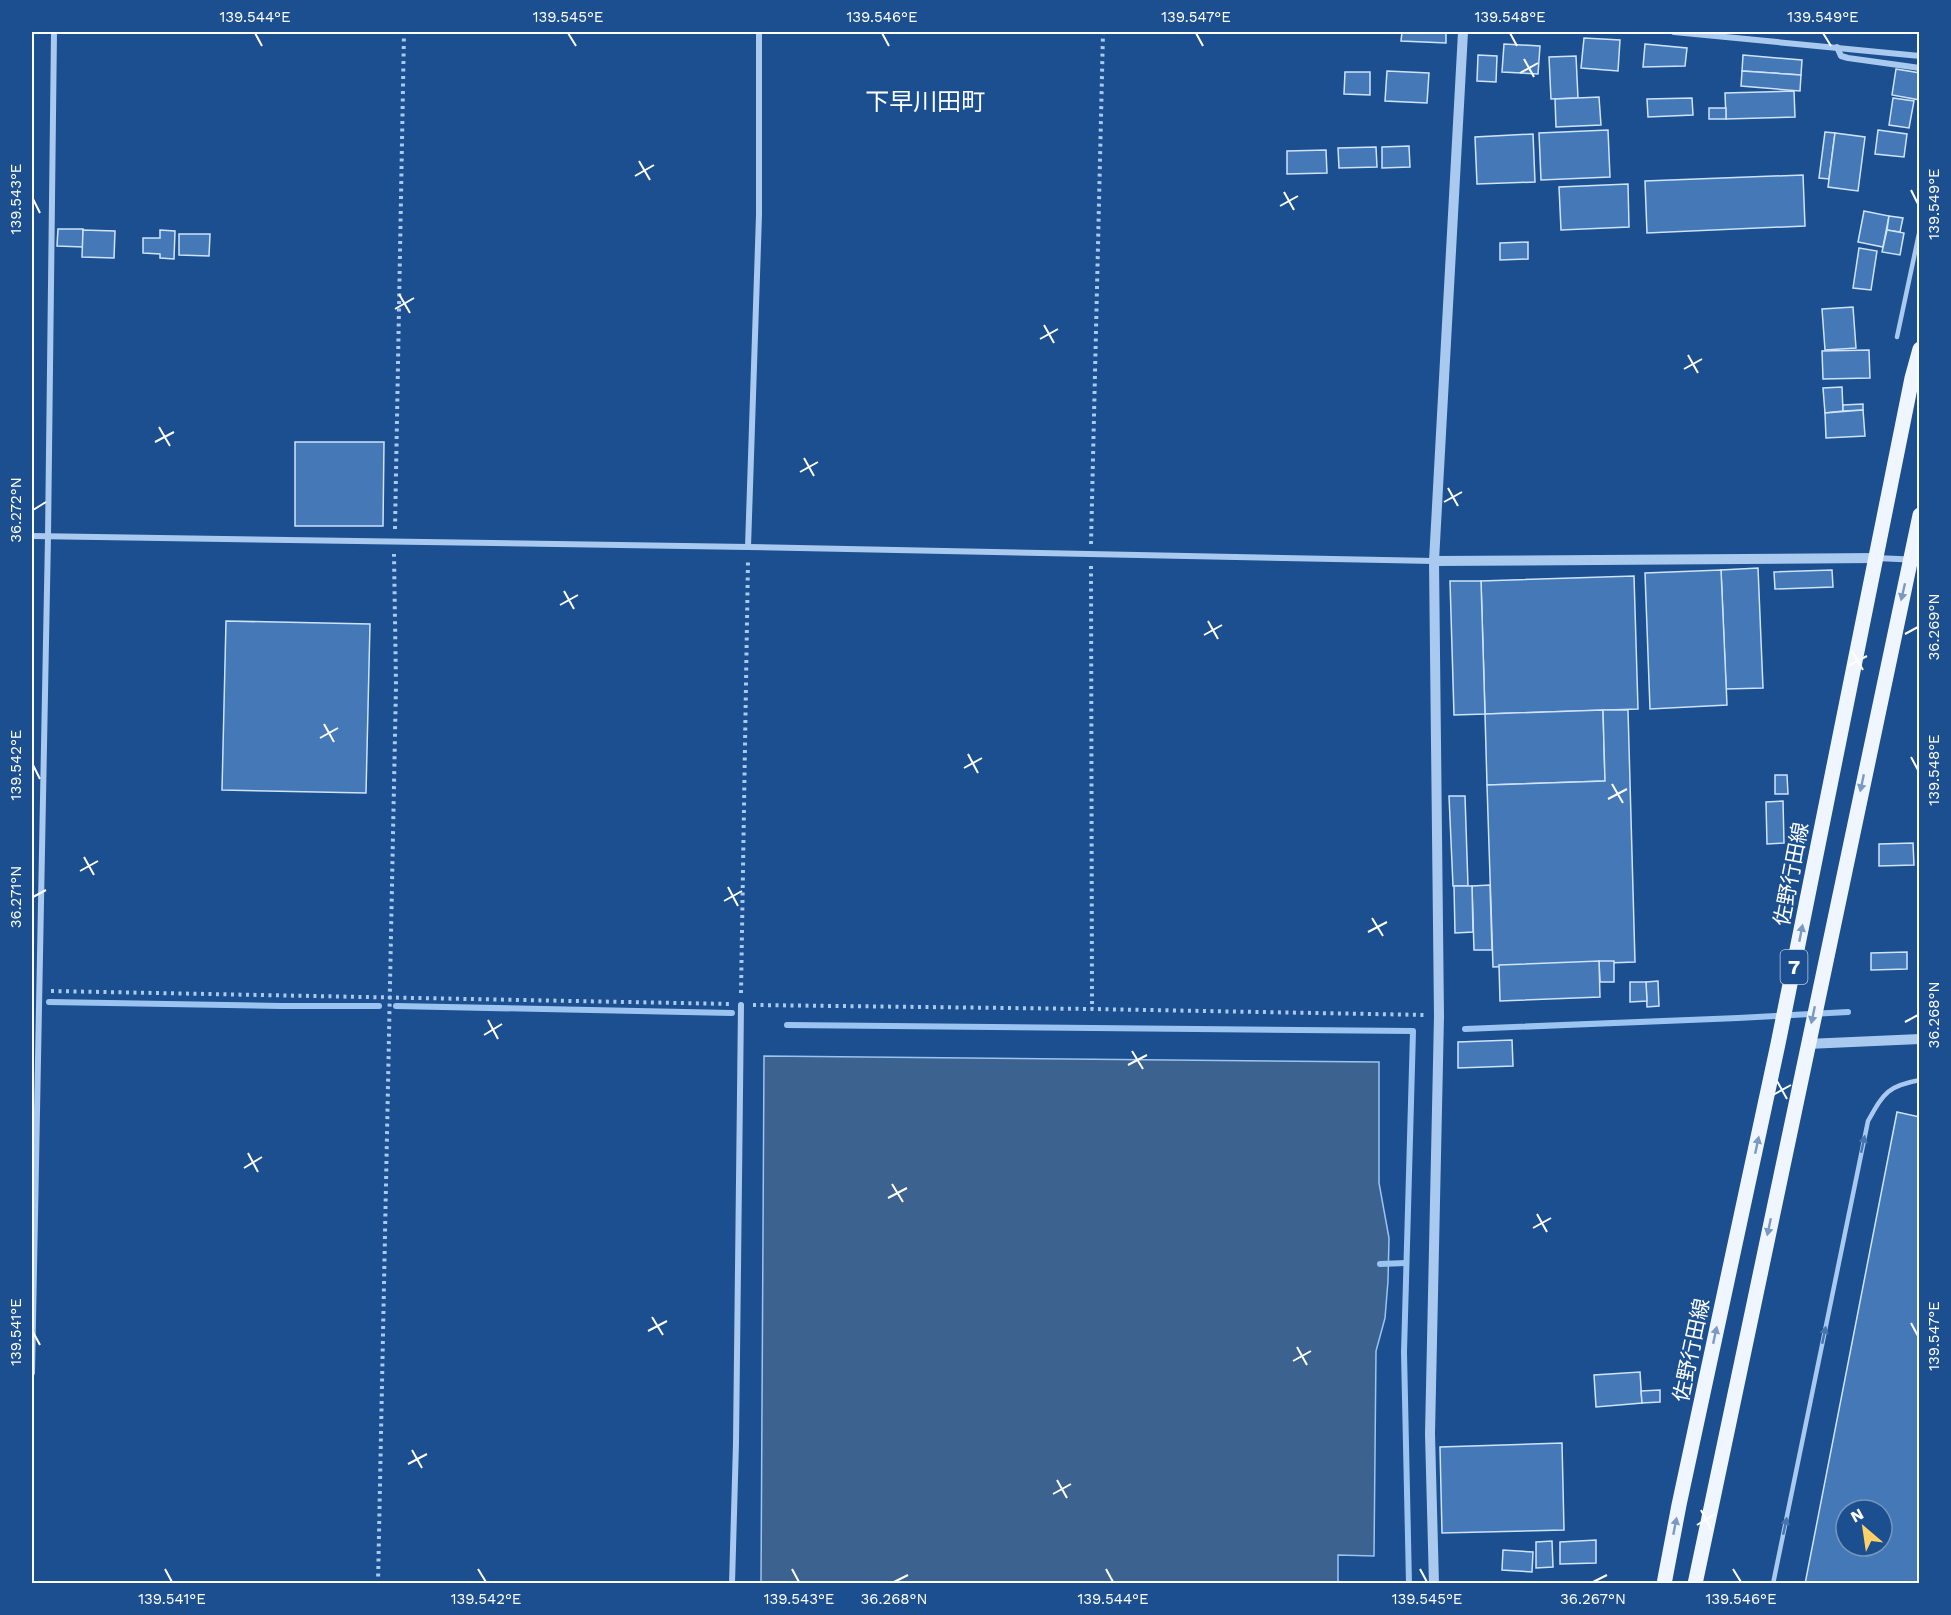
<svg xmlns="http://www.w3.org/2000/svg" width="1951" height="1615" viewBox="0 0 1951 1615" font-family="'Work Sans','Noto Sans JP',sans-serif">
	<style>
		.water { fill: #3c6290; stroke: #9cc4f0; stroke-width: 1.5 }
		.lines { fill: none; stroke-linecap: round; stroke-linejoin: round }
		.stream { stroke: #9cc4f0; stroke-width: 6 }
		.building { fill: #4478b7; stroke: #cfe3fa; stroke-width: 1.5; fill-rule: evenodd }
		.path { stroke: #a9c9ee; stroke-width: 4; stroke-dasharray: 3 4.5; stroke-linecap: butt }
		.service { stroke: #a9c9ee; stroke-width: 4.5 }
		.minor { stroke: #a9c9ee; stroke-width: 6 }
		.tertiary { stroke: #a9c9ee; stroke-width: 10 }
		.primary { stroke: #f0f6ff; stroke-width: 15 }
		.oneway { fill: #7b9ac1 }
		.oneway2 { fill: #4674ac }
		.ticks { fill: none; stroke: #fff; stroke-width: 2 }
		.labels { text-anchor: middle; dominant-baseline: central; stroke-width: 4.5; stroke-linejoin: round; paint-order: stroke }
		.shield { fill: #1b4f8f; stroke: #bbcadd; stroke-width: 1.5 }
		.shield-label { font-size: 20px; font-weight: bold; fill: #fff }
		.street-label { font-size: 21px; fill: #fff; stroke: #1b4f8f }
		.quarter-label { font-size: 24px; fill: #fff; stroke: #1b4f8f }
		.neatline { fill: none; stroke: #fff; stroke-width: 2 }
		.ticks-label { font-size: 15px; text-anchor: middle; fill: #fff }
	</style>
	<rect width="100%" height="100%" fill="#1b4f8f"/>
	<!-- water -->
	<path class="water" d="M 764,1056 L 1379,1062 L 1379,1183 L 1389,1238 L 1388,1281 L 1385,1318 L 1376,1351 L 1374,1556 L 1338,1555 L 1338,1584 L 761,1583 Z"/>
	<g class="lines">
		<!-- stream -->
		<g class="stream">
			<path d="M 49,1002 L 281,1006 L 379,1006"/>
			<path d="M 396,1006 L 732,1013"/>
			<path d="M 787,1025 L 1413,1031 L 1404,1352 L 1409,1584"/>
			<path d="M 1465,1029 L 1738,1018 L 1848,1012"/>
			<path d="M 1380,1264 L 1406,1263"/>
		</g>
	</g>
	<!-- building -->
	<g class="building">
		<path d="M 1402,32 L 1446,32 L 1446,43 L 1401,41 Z"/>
		<path d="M 1584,38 L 1620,40 L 1618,71 L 1581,68 Z"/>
		<path d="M 1504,44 L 1540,46 L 1538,74 L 1502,72 Z"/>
		<path d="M 1645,44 L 1687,48 L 1685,66 L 1643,67 Z"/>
		<path d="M 1478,55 L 1497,56 L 1496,82 L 1477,81 Z"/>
		<path d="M 1743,55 L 1802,60 L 1801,75 L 1742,71 Z"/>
		<path d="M 1576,56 L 1578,98 L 1551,99 L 1549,57 Z"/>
		<path d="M 1896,69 L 1920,73 L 1920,100 L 1892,95 Z"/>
		<path d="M 1387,71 L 1429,73 L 1427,103 L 1385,101 Z"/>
		<path d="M 1742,71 L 1801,75 L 1800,91 L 1741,86 Z"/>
		<path d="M 1345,72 L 1370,72 L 1370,95 L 1344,94 Z"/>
		<path d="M 1794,91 L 1795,117 L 1726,119 L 1725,93 Z"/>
		<path d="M 1599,97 L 1601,125 L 1556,127 L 1555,99 Z"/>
		<path d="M 1692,98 L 1693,115 L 1648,117 L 1647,99 Z"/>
		<path d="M 1893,98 L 1914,101 L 1909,128 L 1889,125 Z"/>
		<rect x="1709" y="108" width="17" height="11"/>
		<path d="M 1608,130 L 1610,177 L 1541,180 L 1539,133 Z"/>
		<path d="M 1878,130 L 1907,134 L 1904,157 L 1875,154 Z"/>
		<path d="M 1825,132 L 1835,133 L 1829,179 L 1819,178 Z"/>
		<path d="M 1835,133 L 1865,137 L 1858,191 L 1828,187 Z"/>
		<path d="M 1533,134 L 1535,182 L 1477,184 L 1475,137 Z"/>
		<path d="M 1409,146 L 1410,167 L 1382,168 L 1382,147 Z"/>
		<path d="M 1376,147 L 1377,167 L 1339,168 L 1338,148 Z"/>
		<path d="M 1326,150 L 1327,173 L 1287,174 L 1287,151 Z"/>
		<path d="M 1803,175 L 1805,226 L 1647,233 L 1645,181 Z"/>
		<path d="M 1628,184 L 1629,227 L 1561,230 L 1559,187 Z"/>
		<path d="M 1864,211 L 1889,216 L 1883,247 L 1858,242 Z"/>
		<path d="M 1889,216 L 1903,218 L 1900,232 L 1887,230 Z"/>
		<path d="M 58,229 L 83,229 L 83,247 L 57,246 Z"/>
		<path d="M 83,230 L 115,231 L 114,258 L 82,257 Z"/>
		<path d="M 160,230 L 175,231 L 174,259 L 160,258 L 160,254 L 143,253 L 143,238 L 160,238 Z"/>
		<path d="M 1887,230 L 1904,233 L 1900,255 L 1882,252 Z"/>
		<path d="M 179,234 L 210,234 L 209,256 L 179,255 Z"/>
		<path d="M 1528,242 L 1528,259 L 1500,260 L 1500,243 Z"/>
		<path d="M 1859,248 L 1877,251 L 1871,290 L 1853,288 Z"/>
		<path d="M 1853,307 L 1856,348 L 1825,350 L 1822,309 Z"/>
		<path d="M 1869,350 L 1870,378 L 1823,379 L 1822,351 Z"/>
		<path d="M 1842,387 L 1843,411 L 1825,413 L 1823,388 Z"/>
		<path d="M 1863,404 L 1863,410 L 1843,411 L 1843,405 Z"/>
		<path d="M 1863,410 L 1865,436 L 1826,438 L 1825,413 Z"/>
		<path d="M 295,442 L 384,442 L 383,526 L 295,526 Z"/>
		<path d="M 1758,568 L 1763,688 L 1726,689 L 1721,570 Z"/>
		<path d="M 1721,570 L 1727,705 L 1650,709 L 1645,573 Z"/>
		<path d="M 1832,570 L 1833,587 L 1775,589 L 1774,572 Z"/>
		<path d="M 1634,576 L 1638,709 L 1485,714 L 1481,581 Z"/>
		<path d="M 1450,581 L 1481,581 L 1485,714 L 1454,715 Z"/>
		<path d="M 226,621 L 370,624 L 366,793 L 222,790 Z"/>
		<path d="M 1603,710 L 1605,781 L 1487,785 L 1485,714 Z"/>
		<path d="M 1603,710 L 1628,710 L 1635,962 L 1493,967 L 1487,785 L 1605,781 Z"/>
		<path d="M 1775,775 L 1787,775 L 1788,794 L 1775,794 Z"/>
		<path d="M 1449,796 L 1465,796 L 1468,886 L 1453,886 Z"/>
		<path d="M 1783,801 L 1784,843 L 1767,844 L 1766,802 Z"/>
		<path d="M 1913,843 L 1914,865 L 1879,866 L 1879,844 Z"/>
		<path d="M 1490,885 L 1492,950 L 1474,950 L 1472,886 Z"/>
		<path d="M 1454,886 L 1472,886 L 1473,932 L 1455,933 Z"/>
		<path d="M 1907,952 L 1907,969 L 1871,970 L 1871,953 Z"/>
		<path d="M 1599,961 L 1614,961 L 1614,982 L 1600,982 Z"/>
		<path d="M 1599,961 L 1600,997 L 1500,1001 L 1499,965 Z"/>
		<path d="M 1658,981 L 1659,1006 L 1647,1007 L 1646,982 Z"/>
		<path d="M 1630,982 L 1646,982 L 1647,1001 L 1630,1002 Z"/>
		<path d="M 1512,1040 L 1513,1066 L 1458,1068 L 1458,1042 Z"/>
		<path d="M 1897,1112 L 1920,1117 L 1920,1584 L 1805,1584 ZM 1846,1510 L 1882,1510 L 1882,1546 L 1846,1546 Z"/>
		<path d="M 1640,1372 L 1642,1403 L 1596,1407 L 1594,1375 Z"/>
		<path d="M 1660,1390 L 1660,1402 L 1642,1403 L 1641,1391 Z"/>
		<path d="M 1562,1443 L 1564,1530 L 1442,1533 L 1440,1447 Z"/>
		<path d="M 1596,1540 L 1596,1563 L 1560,1564 L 1560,1542 Z"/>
		<path d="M 1552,1541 L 1553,1567 L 1536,1568 L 1536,1542 Z"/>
		<path d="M 1503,1550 L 1533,1552 L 1532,1572 L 1502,1570 Z"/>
	</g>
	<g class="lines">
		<!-- path -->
		<g class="path">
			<path d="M 395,529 L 404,32"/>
			<path d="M 1091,544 L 1103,32"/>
			<path d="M 1091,566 L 1092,1009"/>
			<path d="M 51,991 L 731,1004"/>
			<path d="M 741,993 L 748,560"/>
			<path d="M 753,1005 L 1092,1009 L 1427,1015"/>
			<path d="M 378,1584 L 396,685 L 394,554"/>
		</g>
		<!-- service -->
		<g class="service">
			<path d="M 1897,337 L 1920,229"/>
			<path d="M 1773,1584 L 1868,1121 C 1884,1093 1887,1086 1920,1080"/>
		</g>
		<!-- minor -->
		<g class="minor">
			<path d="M 1674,32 L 1920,56"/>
			<path d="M 1837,47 L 1841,56 L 1848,58 L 1920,68"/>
			<path d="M 32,536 L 748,547 L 1434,561"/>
			<path d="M 748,547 L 759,215 L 759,32"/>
			<path d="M 1876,558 L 1920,560"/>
			<path d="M 32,1373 L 48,537 L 54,32"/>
			<path d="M 732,1584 L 736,1443 L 741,1005"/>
		</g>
		<!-- tertiary -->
		<g class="tertiary">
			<path d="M 1434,561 L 1876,558"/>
			<path d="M 1807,1044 L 1920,1039"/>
			<path d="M 1434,1584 L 1430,1434 L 1439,1016 L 1434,561 L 1463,32"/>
		</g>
		<!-- primary -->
		<g class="primary">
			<path d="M 1664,1584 L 1679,1505 L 1778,1044 L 1912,378 L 1920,349"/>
			<path d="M 1695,1584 L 1920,515"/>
		</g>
	</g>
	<!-- one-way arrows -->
	<defs><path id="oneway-solid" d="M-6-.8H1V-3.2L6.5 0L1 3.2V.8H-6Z" transform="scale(1.5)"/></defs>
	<g class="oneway">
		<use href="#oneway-solid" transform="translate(1903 592) rotate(103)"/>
		<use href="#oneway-solid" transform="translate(1862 783) rotate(102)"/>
		<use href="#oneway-solid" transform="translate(1801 933) rotate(-79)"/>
		<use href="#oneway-solid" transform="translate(1813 1015) rotate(102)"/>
		<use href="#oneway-solid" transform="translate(1757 1145) rotate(-78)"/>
		<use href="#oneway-solid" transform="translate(1769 1227) rotate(102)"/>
		<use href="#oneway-solid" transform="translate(1715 1335) rotate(-78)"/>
		<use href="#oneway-solid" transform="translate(1675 1526) rotate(-79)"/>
	</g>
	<g class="oneway2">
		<use href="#oneway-solid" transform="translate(1863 1144) rotate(-78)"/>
		<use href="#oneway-solid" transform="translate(1824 1335) rotate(-78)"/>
		<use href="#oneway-solid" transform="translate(1785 1526) rotate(-78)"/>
	</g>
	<!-- ticks -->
	<path class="ticks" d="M 255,33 L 262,46M 568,33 L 576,46M 882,33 L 889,46M 1196,33 L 1203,46M 1510,33 L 1517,46M 1823,33 L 1831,46M 1524,59 L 1534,77M 1520,73 L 1538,63M 639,161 L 650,180M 635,176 L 654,165M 1911,190 L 1918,204M 1284,192 L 1294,210M 33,199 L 40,213M 1280,206 L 1298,196M 399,294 L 410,313M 395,309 L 414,298M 1044,325 L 1054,343M 1040,339 L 1058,329M 1688,355 L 1698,373M 1684,369 L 1702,359M 159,427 L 170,446M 155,442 L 174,432M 804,458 L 814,476M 800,472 L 818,462M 1448,488 L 1458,506M 1444,502 L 1462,492M 33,510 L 46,502M 564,591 L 574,609M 560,605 L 578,595M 1208,621 L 1218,639M 1905,634 L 1918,627M 1204,635 L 1222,625M 1852,651 L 1863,670M 1848,666 L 1867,656M 324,724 L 334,742M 320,738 L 338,728M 968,754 L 978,773M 1911,757 L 1918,770M 33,765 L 40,779M 964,768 L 982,758M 1612,784 L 1623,803M 1608,799 L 1627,789M 84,857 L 94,875M 80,871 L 98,861M 728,887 L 738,906M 33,897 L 46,890M 724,901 L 742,891M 1372,918 L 1383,936M 1368,932 L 1387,922M 488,1020 L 498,1039M 1905,1022 L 1918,1015M 484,1035 L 502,1024M 1132,1051 L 1143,1069M 1128,1065 L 1147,1055M 1777,1081 L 1787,1099M 1773,1095 L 1791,1085M 248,1153 L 258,1172M 244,1168 L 262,1157M 892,1184 L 903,1202M 888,1198 L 907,1188M 1537,1214 L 1547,1232M 1533,1228 L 1551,1218M 652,1317 L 663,1335M 1911,1323 L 1918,1336M 648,1331 L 667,1321M 33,1332 L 40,1345M 1297,1347 L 1307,1365M 1293,1361 L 1311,1351M 412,1450 L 422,1468M 408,1464 L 427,1454M 1057,1480 L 1067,1498M 1053,1494 L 1071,1484M 1701,1510 L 1711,1529M 1697,1525 L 1715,1514M 165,1569 L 172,1582M 478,1569 L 486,1582M 792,1569 L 799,1582M 1106,1569 L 1113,1582M 1420,1569 L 1427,1582M 1733,1569 L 1741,1582M 894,1582 L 908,1575M 1593,1582 L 1607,1575"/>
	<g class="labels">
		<!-- shield labels -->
		<rect class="shield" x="1780.5" y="950" width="27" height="34" rx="4.5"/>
		<g class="shield-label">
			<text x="1794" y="967">7</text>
		</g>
		<!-- street labels -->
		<g class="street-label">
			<text transform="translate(1791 874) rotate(-79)">佐野行田線</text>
			<text transform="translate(1691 1350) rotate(-78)">佐野行田線</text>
		</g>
		<!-- quarter labels -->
		<g class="quarter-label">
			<text x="925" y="102">下早川田町</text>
		</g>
	</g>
	<!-- border -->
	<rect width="1951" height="1615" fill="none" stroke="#1b4f8f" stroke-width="66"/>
	<!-- north arrow -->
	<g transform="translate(1864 1528) rotate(331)"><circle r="28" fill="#1b4f8f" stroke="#7695bc" stroke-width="1.5"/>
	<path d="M0-4.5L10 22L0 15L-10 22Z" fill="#ffd166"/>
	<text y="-9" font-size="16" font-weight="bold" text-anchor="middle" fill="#ffffff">N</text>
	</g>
	<rect x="33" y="33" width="1885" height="1549" class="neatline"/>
	<g class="ticks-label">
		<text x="255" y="22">139.544°E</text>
		<text x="568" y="22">139.545°E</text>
		<text x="882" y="22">139.546°E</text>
		<text x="1196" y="22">139.547°E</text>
		<text x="1510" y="22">139.548°E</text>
		<text x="1823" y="22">139.549°E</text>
		<text transform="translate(16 199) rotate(-90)" y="5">139.543°E</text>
		<text transform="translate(1934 204) rotate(-90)" y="5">139.549°E</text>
		<text transform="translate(16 510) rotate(-90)" y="5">36.272°N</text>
		<text transform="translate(1934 627) rotate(-90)" y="5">36.269°N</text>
		<text transform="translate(16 765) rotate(-90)" y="5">139.542°E</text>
		<text transform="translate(1934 770) rotate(-90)" y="5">139.548°E</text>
		<text transform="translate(16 897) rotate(-90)" y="5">36.271°N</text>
		<text transform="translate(1934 1015) rotate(-90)" y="5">36.268°N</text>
		<text transform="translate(16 1332) rotate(-90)" y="5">139.541°E</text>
		<text transform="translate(1934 1336) rotate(-90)" y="5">139.547°E</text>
		<text x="172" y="1604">139.541°E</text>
		<text x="486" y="1604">139.542°E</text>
		<text x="799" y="1604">139.543°E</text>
		<text x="894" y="1604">36.268°N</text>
		<text x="1113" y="1604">139.544°E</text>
		<text x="1427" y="1604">139.545°E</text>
		<text x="1593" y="1604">36.267°N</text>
		<text x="1741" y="1604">139.546°E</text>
	</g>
</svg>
